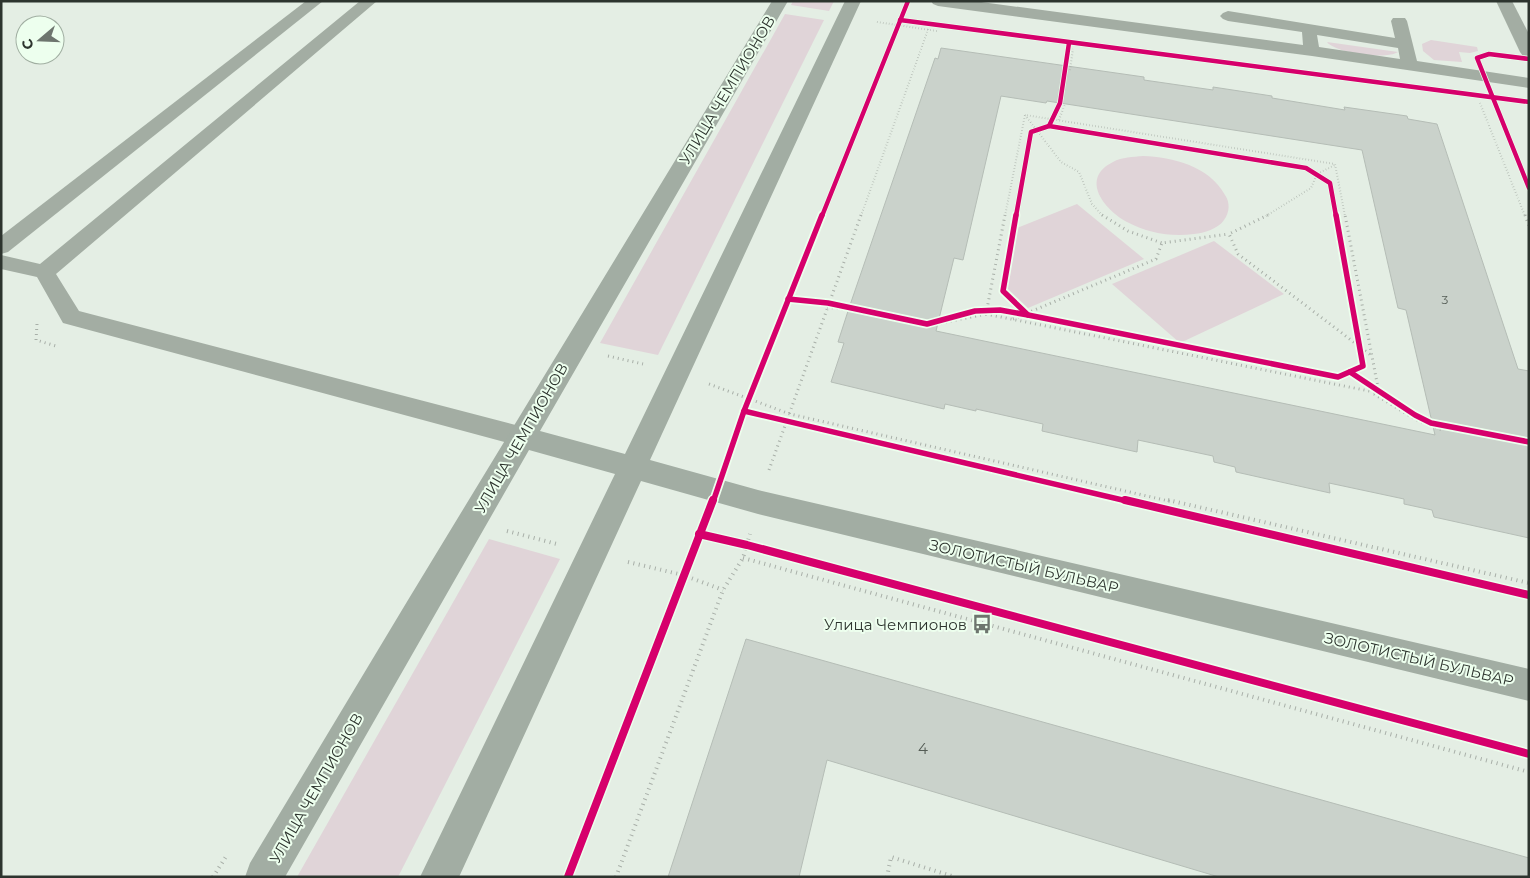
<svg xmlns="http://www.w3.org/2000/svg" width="1530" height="878" viewBox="0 0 1530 878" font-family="Montserrat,sans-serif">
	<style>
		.green { fill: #e0d4d8 }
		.building { fill: #cad2cb; stroke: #b5bdb6; fill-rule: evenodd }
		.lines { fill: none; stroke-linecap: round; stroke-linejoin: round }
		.path-far2 { stroke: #a8afa8; stroke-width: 2; stroke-dasharray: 0.5 2.5; stroke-linecap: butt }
		.path-far1 { stroke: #a8afa8; stroke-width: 3; stroke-dasharray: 1 4; stroke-linecap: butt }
		.path { stroke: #a8afa8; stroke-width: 4; stroke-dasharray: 1 4.5; stroke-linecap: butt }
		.lane { fill: #a3ada3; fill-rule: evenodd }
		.street { fill: #a3ada3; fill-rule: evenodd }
		.secondary { fill: #a2ada3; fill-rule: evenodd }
		.cycleway-far2-casing { stroke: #edffee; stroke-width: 6 }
		.cycleway-far1-casing { stroke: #edffee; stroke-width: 9 }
		.cycleway-casing { stroke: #edffee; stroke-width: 11 }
		.cycleway-far2 { stroke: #d6006c; stroke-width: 4.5 }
		.cycleway-far1 { stroke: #d6006c; stroke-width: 5.5 }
		.cycleway { stroke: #d6006c; stroke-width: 8 }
		.labels { text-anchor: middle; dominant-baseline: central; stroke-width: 4; stroke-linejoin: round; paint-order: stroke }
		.number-label { font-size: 12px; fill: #545c55 }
		.street-label { font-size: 15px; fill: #2d342e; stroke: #edffee }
		.poi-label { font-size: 15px; fill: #2d342e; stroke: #edffee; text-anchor: end }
		.near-number-label { font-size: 15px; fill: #545c55 }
	</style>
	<rect width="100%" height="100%" fill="#e4eee4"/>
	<!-- green -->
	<g class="green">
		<path d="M 793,1 L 834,1 L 829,11 L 791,5 Z"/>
		<path d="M 785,14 L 824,20 L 658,355 L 600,343 Z"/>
		<path d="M 1431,40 L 1477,47 L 1478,51 L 1470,53 L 1459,52 L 1462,62 L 1434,60 L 1423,51 L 1422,44 Z"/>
		<path d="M 1327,42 L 1398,52 C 1386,60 1335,53 1327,42 Z"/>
		<path d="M 1143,156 C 1173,157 1209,166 1225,195 C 1230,202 1230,212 1224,220 C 1218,229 1204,233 1194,234 C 1171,237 1148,233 1127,222 C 1105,210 1079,179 1113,162 C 1122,157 1133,157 1143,156 Z"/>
		<path d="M 1077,204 L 1144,259 L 1028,308 L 1007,288 L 1017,228 Z"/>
		<path d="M 1214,241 L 1284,294 L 1180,343 L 1112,284 Z"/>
		<path d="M 489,539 L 560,559 L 398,877 L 297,877 Z"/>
	</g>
	<!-- building -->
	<g class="building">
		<path d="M 941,48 L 1144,77 L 1144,80 L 1213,90 L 1213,87 L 1272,96 L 1272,98 L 1345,110 L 1344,107 L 1407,116 L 1408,119 L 1437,124 L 1518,369 L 1529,371 L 1529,538 L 1434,517 L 1432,510 L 1404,504 L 1404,499 L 1329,483 L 1330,493 L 1236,472 L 1235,467 L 1214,462 L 1213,456 L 1138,440 L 1137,452 L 1042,431 L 1043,424 L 976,409 L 976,411 L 945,404 L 944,409 L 831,382 L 844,343 L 838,342 L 849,308 L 935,58 L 938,59 ZM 1001,96 L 1046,103 L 1047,101 L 1362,150 L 1398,308 L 1406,310 L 1435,435 L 936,331 L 954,258 L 963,260 Z"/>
		<path d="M 746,639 L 1529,858 L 1529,877 L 1219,877 L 827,760 L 799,877 L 668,877 Z"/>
	</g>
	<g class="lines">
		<!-- path-far2 -->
		<g class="path-far2">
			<path d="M 877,22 L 937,31"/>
			<path d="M 1070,70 L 1073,49"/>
			<path d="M 1480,103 L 1525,216"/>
			<path d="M 1025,115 L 1061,162 L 1079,172 L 1092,204 L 1103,216"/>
			<path d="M 1059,120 L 1065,104"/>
			<path d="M 861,216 L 929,27"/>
			<path d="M 1005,216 L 1025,115 L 1335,164 L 1345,216"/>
			<path d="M 1266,216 L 1311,188 L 1317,174 L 1335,165"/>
		</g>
		<!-- path-far1 -->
		<g class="path-far1">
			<path d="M 1102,215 L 1128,231 L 1162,243"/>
			<path d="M 1268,215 L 1229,234 L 1238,254 L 1372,356"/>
			<path d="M 1525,215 L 1529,226"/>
			<path d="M 827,307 L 849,310"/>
			<path d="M 986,314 L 1379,393 L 1345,215"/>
			<path d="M 986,314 L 1005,215"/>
			<path d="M 1013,319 L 1156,259 L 1162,243 L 1229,234"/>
			<path d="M 37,324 L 36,340 L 56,346"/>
			<path d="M 926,326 L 986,314"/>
			<path d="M 608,356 L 643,364"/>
			<path d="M 709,384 L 790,414 L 1173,502"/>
			<path d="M 1374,394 L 1415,419 L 1442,430"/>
			<path d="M 769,470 L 861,215"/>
		</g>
		<!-- path -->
		<g class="path">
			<path d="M 1168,500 L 1529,583"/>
			<path d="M 507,531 L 557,544"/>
			<path d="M 743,558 L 1529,772"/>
			<path d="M 628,562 L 683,575 L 723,590"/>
			<path d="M 213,877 L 227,855"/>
			<path d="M 616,877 L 723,590 L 743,558 L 750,534"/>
			<path d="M 887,877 L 891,857 L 955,877"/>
		</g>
		<!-- lane -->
		<g class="lane">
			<path d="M 306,1 L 323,1 L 8,252 L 1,254 L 1,236 Z"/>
			<path d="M 360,1 L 377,1 L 56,274 L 79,311 L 523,427 L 532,430 L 535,437 L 532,444 L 523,447 L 63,323 L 37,277 L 1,269 L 1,255 L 40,264 Z"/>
			<path d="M 931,1 L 974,1 L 1303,45 L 1302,32 L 1228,21 L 1223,19 L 1220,16 L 1223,13 L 1228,11 L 1395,38 L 1391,21 L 1393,18 L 1405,18 L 1407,21 L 1417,61 L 1529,78 L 1529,88 L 1312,56 L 938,6 L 933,4 ZM 1317,35 L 1398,48 L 1400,59 L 1319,47 Z"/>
		</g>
		<!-- street -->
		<path class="street" d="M 1496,1 L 1512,1 L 1529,34 L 1529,57 L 1523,56 L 1520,52 Z"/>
		<!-- secondary -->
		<path class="secondary" d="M 772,1 L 788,1 L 540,431 L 625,454 L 845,1 L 861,1 L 650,460 L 758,490 L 1529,669 L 1529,701 L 758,514 L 641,481 L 459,877 L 420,877 L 615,474 L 529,450 L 285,877 L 245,877 L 250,863 L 408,600 Z"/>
		<defs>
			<g id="cycleway-far2">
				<path d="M 900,20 L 1529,102"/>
				<path d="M 1529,59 L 1489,54 L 1477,58 L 1529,188"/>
				<path d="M 1049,126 L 1060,103 L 1069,43"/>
				<path d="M 822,216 L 908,1"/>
				<path d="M 1016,216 L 1031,132 L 1049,126 L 1306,168 L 1330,183 L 1336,216"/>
			</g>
			<g id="cycleway-far1">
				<path d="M 1016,215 L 1003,291 L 1028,315 L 1338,377 L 1363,366 L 1336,215"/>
				<path d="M 788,299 L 828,303 L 927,324 L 975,311 L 1000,310 L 1028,315"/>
				<path d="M 1350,372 L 1415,415 L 1431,423 L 1529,442"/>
				<path d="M 744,411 L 1131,502"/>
				<path d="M 713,502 L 744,411 L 822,215"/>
			</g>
			<g id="cycleway">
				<path d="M 1125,500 L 1529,595"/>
				<path d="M 699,534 L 747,545 L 1529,754"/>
				<path d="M 568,877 L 713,500"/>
			</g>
		</defs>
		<!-- cycleway-far2 casing -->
		<use href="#cycleway-far2" class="cycleway-far2-casing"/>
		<!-- cycleway-far1 casing -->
		<use href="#cycleway-far1" class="cycleway-far1-casing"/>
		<!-- cycleway casing -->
		<use href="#cycleway" class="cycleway-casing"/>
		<!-- cycleway-far2 -->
		<use href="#cycleway-far2" class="cycleway-far2"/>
		<!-- cycleway-far1 -->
		<use href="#cycleway-far1" class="cycleway-far1"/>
		<!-- cycleway -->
		<use href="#cycleway" class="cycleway"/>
	</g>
	<!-- icons -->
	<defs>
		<symbol id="bus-bare" viewBox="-9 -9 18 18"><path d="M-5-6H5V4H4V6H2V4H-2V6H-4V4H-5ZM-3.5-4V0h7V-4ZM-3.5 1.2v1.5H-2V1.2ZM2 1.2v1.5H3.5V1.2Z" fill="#6d756e" stroke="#edffee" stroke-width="2.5" paint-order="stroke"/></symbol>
	</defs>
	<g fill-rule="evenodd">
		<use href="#bus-bare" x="968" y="610" width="28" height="28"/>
	</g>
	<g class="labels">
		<!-- number labels -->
		<g class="number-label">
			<text x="1445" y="299">3</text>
		</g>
		<!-- street labels -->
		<g class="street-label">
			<text transform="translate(727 90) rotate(-59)">УЛИЦА ЧЕМПИОНОВ</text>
			<text transform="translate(521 438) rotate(-60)">УЛИЦА ЧЕМПИОНОВ</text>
			<text transform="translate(1024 566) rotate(13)">ЗОЛОТИСТЫЙ БУЛЬВАР</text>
			<text transform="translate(1419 659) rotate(13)">ЗОЛОТИСТЫЙ БУЛЬВАР</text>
			<text transform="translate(316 788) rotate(-60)">УЛИЦА ЧЕМПИОНОВ</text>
		</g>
		<!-- poi labels -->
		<g class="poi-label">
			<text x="967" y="624">Улица Чемпионов</text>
		</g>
		<!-- near-number labels -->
		<g class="near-number-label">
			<text x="923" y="748">4</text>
		</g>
	</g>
	<!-- border -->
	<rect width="1530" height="878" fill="none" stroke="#2d342e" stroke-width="5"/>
	<!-- north arrow -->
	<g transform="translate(40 40) rotate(251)"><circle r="24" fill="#edffee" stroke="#a0aea1"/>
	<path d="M0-4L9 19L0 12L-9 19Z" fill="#6d756e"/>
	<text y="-8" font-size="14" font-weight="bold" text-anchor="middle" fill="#2d342e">С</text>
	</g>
</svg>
